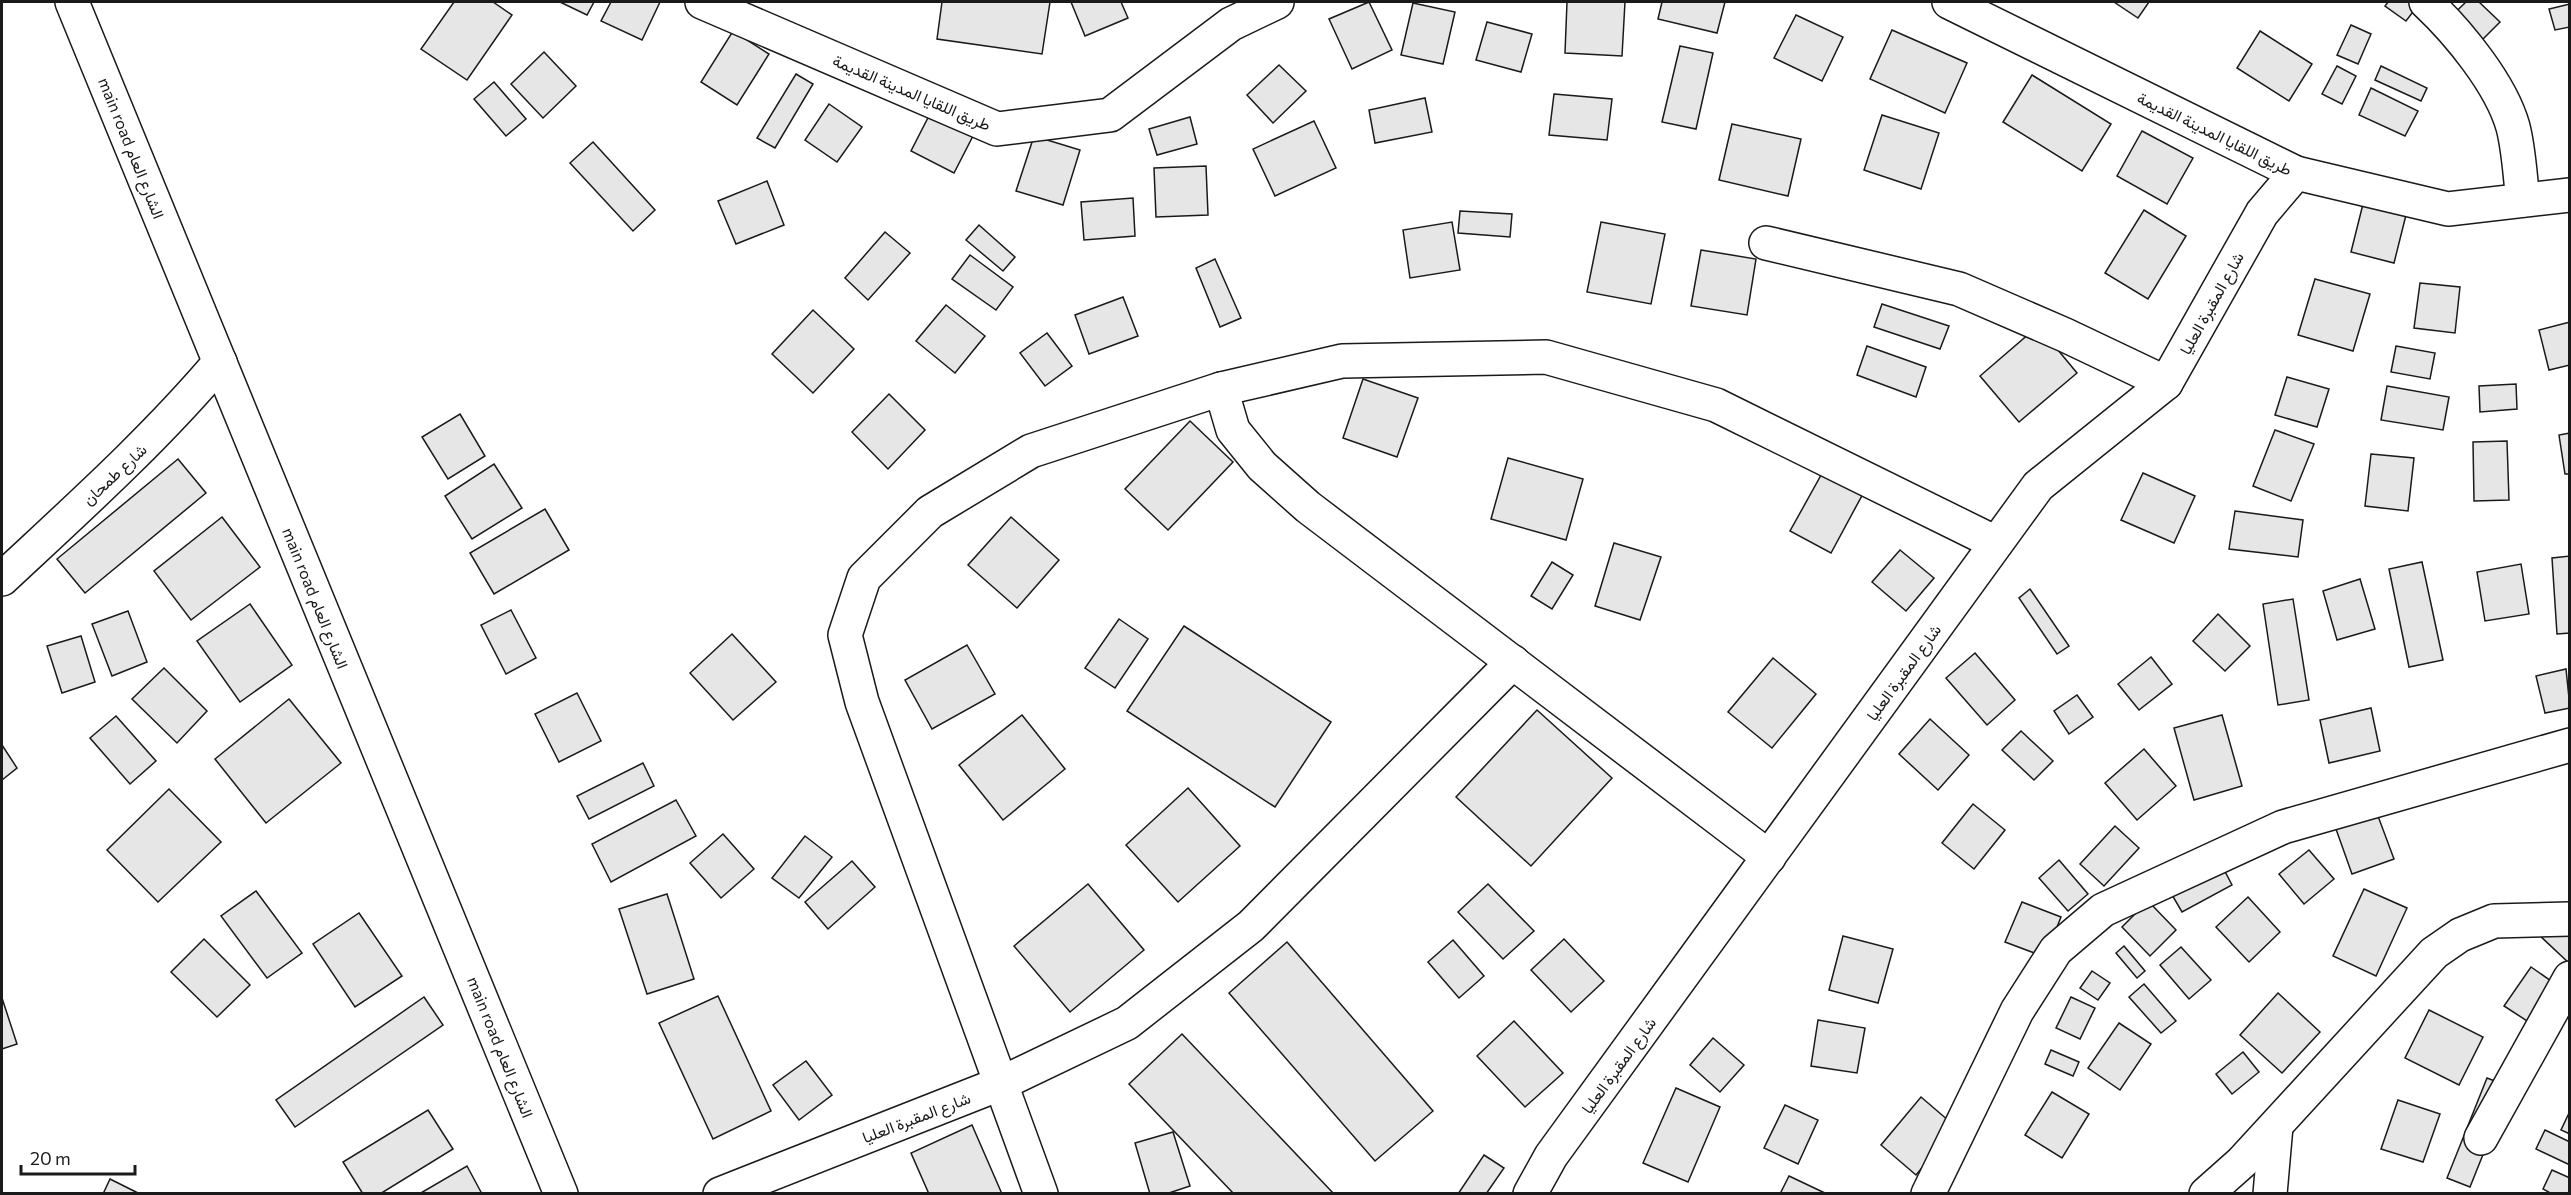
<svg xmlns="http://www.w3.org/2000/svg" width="2571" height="1195" viewBox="0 0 2571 1195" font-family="Commissioner,Vazirmatn,sans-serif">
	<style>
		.building { fill: #e6e6e6; stroke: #1a1a1a; stroke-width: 1.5 }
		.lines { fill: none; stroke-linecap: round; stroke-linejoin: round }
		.minor-casing { stroke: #1a1a1a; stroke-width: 36 }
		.tertiary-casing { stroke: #1a1a1a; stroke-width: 36 }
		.secondary-casing { stroke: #1a1a1a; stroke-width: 36 }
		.minor { stroke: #fff; stroke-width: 33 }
		.tertiary { stroke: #fff; stroke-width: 33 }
		.secondary { stroke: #fff; stroke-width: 33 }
		.labels { text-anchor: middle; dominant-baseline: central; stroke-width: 4.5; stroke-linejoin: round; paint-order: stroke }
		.street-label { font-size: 16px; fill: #1a1a1a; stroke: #fff }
	</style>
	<rect width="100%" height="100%" fill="#fff"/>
	<!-- building -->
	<g class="building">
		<path d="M 454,2 L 493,2 L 512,15 L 467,80 L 421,49 Z"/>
		<path d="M 560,2 L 594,2 L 587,15 Z"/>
		<path d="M 611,2 L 660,2 L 642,40 L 601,21 Z"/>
		<path d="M 942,2 L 1050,2 L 1042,54 L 937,39 Z"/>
		<path d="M 1071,2 L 1121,2 L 1128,18 L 1085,36 Z"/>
		<path d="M 1369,2 L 1392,50 L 1352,69 L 1329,19 Z"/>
		<path d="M 1567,2 L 1625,2 L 1622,56 L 1565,53 Z"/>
		<path d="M 1662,2 L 1725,2 L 1717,33 L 1658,19 Z"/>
		<path d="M 2114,2 L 2149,2 L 2138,18 Z"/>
		<path d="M 2388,2 L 2416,2 L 2419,4 L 2406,21 L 2385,6 Z"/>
		<path d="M 2466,2 L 2479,2 L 2500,22 L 2464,58 L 2436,31 Z"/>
		<path d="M 1413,3 L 1455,12 L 1443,64 L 1401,55 Z"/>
		<path d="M 2570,4 L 2570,27 L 2555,30 L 2549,9 Z"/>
		<path d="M 1796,15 L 1843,37 L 1822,81 L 1774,58 Z"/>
		<path d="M 1487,22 L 1532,34 L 1521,72 L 1476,60 Z"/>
		<path d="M 2351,25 L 2371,34 L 2358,64 L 2337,55 Z"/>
		<path d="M 1892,30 L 1967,63 L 1945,113 L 1870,79 Z"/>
		<path d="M 733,31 L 769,54 L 737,105 L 701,82 Z"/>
		<path d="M 2260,31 L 2312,64 L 2289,101 L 2237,68 Z"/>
		<path d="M 1680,46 L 1713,53 L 1696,129 L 1662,122 Z"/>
		<path d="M 544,52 L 576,86 L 543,118 L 511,84 Z"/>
		<path d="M 1279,65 L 1306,91 L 1273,123 L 1247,95 Z"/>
		<path d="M 2337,66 L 2356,76 L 2342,104 L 2322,94 Z"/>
		<path d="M 2381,66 L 2427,88 L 2421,101 L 2375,80 Z"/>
		<path d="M 796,74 L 813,84 L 775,148 L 757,138 Z"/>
		<path d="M 2032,75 L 2111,124 L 2082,171 L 2003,122 Z"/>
		<path d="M 494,82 L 526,119 L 506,136 L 474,99 Z"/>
		<path d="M 2371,88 L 2418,111 L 2405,136 L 2359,115 Z"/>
		<path d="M 1554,94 L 1612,99 L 1607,140 L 1549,135 Z"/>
		<path d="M 1425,98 L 1432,132 L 1375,143 L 1369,110 Z"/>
		<path d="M 829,104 L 862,127 L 837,162 L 805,140 Z"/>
		<path d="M 933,108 L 976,130 L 954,173 L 911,151 Z"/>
		<path d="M 1882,115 L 1939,133 L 1921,189 L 1864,170 Z"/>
		<path d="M 1190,117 L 1197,144 L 1157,155 L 1149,129 Z"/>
		<path d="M 1314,121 L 1336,168 L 1275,196 L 1253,149 Z"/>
		<path d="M 1732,124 L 1801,139 L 1788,196 L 1719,180 Z"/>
		<path d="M 2142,131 L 2193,158 L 2167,204 L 2117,176 Z"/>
		<path d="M 1034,136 L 1080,150 L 1063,205 L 1016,191 Z"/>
		<path d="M 593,142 L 655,210 L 633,231 L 570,163 Z"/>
		<path d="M 1206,166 L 1208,215 L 1156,217 L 1154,168 Z"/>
		<path d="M 767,181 L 784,225 L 736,244 L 718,201 Z"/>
		<path d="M 1133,198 L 1135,236 L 1084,240 L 1081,202 Z"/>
		<path d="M 2364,200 L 2407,211 L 2394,263 L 2351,252 Z"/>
		<path d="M 2144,210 L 2186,236 L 2148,299 L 2105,273 Z"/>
		<path d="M 1460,211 L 1512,214 L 1510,237 L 1458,233 Z"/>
		<path d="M 1452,222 L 1460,270 L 1410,278 L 1403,230 Z"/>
		<path d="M 1601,222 L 1665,234 L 1651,304 L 1587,292 Z"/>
		<path d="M 979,225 L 1015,257 L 1003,271 L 966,240 Z"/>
		<path d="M 885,232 L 910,253 L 868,300 L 845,278 Z"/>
		<path d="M 1701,250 L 1756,259 L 1747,315 L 1691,306 Z"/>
		<path d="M 970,255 L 1013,287 L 996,310 L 952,279 Z"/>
		<path d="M 1215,259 L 1241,318 L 1220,327 L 1196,268 Z"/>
		<path d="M 2315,279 L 2370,294 L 2353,351 L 2298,335 Z"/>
		<path d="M 2420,283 L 2460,287 L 2455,333 L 2414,328 Z"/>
		<path d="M 1123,297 L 1138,336 L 1089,354 L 1075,315 Z"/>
		<path d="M 1882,304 L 1949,326 L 1940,349 L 1874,327 Z"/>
		<path d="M 946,305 L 985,336 L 955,373 L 916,341 Z"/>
		<path d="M 813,310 L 854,349 L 813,393 L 772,354 Z"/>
		<path d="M 2570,322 L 2570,365 L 2549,370 L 2539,330 Z"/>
		<path d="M 2038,326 L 2077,373 L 2019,422 L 1980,376 Z"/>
		<path d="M 1047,333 L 1072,366 L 1045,386 L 1020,353 Z"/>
		<path d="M 1867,346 L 1926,367 L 1916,397 L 1857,375 Z"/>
		<path d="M 2396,346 L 2435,353 L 2430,379 L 2391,372 Z"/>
		<path d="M 2287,377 L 2329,389 L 2317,427 L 2275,415 Z"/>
		<path d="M 1363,379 L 1418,398 L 1397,457 L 1343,438 Z"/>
		<path d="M 2516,384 L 2517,409 L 2480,412 L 2479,386 Z"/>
		<path d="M 2387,386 L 2449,397 L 2443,430 L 2381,420 Z"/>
		<path d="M 889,394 L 925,430 L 888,469 L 852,432 Z"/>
		<path d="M 460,414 L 485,456 L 448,479 L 422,437 Z"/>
		<path d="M 1190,421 L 1233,462 L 1168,530 L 1125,489 Z"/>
		<path d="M 2275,430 L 2314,444 L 2291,501 L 2253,486 Z"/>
		<path d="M 2570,433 L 2570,474 L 2565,474 L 2559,435 Z"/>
		<path d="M 2507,441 L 2509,500 L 2474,501 L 2473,442 Z"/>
		<path d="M 2371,454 L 2414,458 L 2408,511 L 2365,506 Z"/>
		<path d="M 1508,458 L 1583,479 L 1566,540 L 1491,519 Z"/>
		<path d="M 178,459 L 206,493 L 85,593 L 57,559 Z"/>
		<path d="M 494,464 L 522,508 L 472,539 L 445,496 Z"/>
		<path d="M 1825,468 L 1865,490 L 1831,553 L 1790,531 Z"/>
		<path d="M 2143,473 L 2195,496 L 2174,543 L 2121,520 Z"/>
		<path d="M 545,509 L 569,550 L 494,594 L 470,553 Z"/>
		<path d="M 2235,511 L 2303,520 L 2298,557 L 2229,549 Z"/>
		<path d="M 222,517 L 260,567 L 191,620 L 154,571 Z"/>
		<path d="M 1011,517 L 1059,560 L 1017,608 L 968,565 Z"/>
		<path d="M 1614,543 L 1661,557 L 1640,620 L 1595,606 Z"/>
		<path d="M 1900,550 L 1934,578 L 1906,611 L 1872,582 Z"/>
		<path d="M 2570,556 L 2570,633 L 2557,634 L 2552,558 Z"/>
		<path d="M 1552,562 L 1573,575 L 1552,609 L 1531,596 Z"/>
		<path d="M 2422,562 L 2443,660 L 2409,667 L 2389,569 Z"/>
		<path d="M 2521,564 L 2529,614 L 2485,621 L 2477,572 Z"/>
		<path d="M 2360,579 L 2375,629 L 2337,640 L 2323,591 Z"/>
		<path d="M 2030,589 L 2069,646 L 2057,654 L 2019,598 Z"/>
		<path d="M 2293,599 L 2309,700 L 2278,705 L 2263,604 Z"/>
		<path d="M 250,604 L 292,665 L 240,702 L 197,641 Z"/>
		<path d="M 511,610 L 536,658 L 506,674 L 481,625 Z"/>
		<path d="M 128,611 L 147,662 L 112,676 L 92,624 Z"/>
		<path d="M 2218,614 L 2250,646 L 2225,671 L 2193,641 Z"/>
		<path d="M 1119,619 L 1148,639 L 1115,688 L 1085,668 Z"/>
		<path d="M 1184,626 L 1331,722 L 1275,807 L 1127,711 Z"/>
		<path d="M 732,634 L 776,682 L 733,720 L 690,673 Z"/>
		<path d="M 81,636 L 95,682 L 62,693 L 47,646 Z"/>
		<path d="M 967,645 L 995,694 L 932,729 L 905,680 Z"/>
		<path d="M 1975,653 L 2015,700 L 1987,725 L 1946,678 Z"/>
		<path d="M 2151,657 L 2172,684 L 2139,710 L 2118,684 Z"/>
		<path d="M 1773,658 L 1816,694 L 1772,748 L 1728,712 Z"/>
		<path d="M 164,668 L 207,711 L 177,743 L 132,699 Z"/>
		<path d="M 2566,669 L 2570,708 L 2545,713 L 2536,676 Z"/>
		<path d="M 577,693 L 601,741 L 559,762 L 535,714 Z"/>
		<path d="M 2077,695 L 2093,717 L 2069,734 L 2054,711 Z"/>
		<path d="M 289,699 L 341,763 L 266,823 L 215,759 Z"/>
		<path d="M 2371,708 L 2380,751 L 2329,763 L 2320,720 Z"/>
		<path d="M 1537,710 L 1612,778 L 1531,866 L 1456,797 Z"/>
		<path d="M 1022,715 L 1065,769 L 1003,820 L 959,765 Z"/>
		<path d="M 2222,715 L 2242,786 L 2194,800 L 2174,728 Z"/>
		<path d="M 116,716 L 156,761 L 130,784 L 90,738 Z"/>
		<path d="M 1930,719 L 1969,755 L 1938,790 L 1899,754 Z"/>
		<path d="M 2021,731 L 2053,761 L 2034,780 L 2002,750 Z"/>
		<path d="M 2,745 L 17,768 L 2,780 Z"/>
		<path d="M 2144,749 L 2176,786 L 2137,820 L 2105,783 Z"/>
		<path d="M 643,763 L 654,786 L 589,819 L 577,796 Z"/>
		<path d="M 1188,788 L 1240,846 L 1178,902 L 1126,845 Z"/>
		<path d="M 169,789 L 221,842 L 158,902 L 107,850 Z"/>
		<path d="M 676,800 L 696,836 L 611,882 L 592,844 Z"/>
		<path d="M 2372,800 L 2394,859 L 2352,874 L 2331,815 Z"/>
		<path d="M 1973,804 L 2005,830 L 1974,869 L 1942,843 Z"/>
		<path d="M 2115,826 L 2139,848 L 2104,886 L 2080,864 Z"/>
		<path d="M 723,834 L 754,869 L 721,898 L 690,863 Z"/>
		<path d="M 805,836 L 832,857 L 799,898 L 772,878 Z"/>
		<path d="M 2309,850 L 2334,879 L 2304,904 L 2279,874 Z"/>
		<path d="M 2059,860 L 2088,894 L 2068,911 L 2039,878 Z"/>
		<path d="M 2219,860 L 2232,885 L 2182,912 L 2168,888 Z"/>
		<path d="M 852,861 L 875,887 L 828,929 L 805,902 Z"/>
		<path d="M 1088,884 L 1144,950 L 1070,1012 L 1014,946 Z"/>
		<path d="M 1488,884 L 1534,931 L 1503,959 L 1458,912 Z"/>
		<path d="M 2364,889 L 2407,908 L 2376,976 L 2333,956 Z"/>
		<path d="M 256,891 L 302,953 L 267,978 L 221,916 Z"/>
		<path d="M 667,894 L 694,979 L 647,994 L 619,909 Z"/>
		<path d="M 2248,897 L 2280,932 L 2249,962 L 2216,927 Z"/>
		<path d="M 2148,901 L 2176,930 L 2150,956 L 2122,927 Z"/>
		<path d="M 2570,901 L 2570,964 L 2538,934 Z"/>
		<path d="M 2022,902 L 2061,917 L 2045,957 L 2005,942 Z"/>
		<path d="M 359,913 L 402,976 L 355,1007 L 313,944 Z"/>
		<path d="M 1843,936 L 1893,949 L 1878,1003 L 1829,990 Z"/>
		<path d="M 204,939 L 250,985 L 217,1017 L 171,972 Z"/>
		<path d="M 1564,939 L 1604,981 L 1571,1012 L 1531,970 Z"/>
		<path d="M 1453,940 L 1484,976 L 1459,998 L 1428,962 Z"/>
		<path d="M 1287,942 L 1433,1111 L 1375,1161 L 1229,993 Z"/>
		<path d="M 2124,946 L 2145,971 L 2137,978 L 2116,953 Z"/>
		<path d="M 2181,947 L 2211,980 L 2189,999 L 2160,965 Z"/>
		<path d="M 2531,967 L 2564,990 L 2538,1028 L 2504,1006 Z"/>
		<path d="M 2092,971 L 2110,983 L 2098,1000 L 2080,988 Z"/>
		<path d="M 2144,984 L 2176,1021 L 2161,1033 L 2129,997 Z"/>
		<path d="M 2278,993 L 2320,1032 L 2282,1073 L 2240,1035 Z"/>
		<path d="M 718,996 L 771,1111 L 713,1139 L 659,1023 Z"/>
		<path d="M 424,997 L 443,1025 L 295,1127 L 276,1100 Z"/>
		<path d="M 2071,997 L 2095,1008 L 2080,1039 L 2056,1028 Z"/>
		<path d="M 2,998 L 17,1044 L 2,1049 Z"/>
		<path d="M 2429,1010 L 2483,1037 L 2459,1085 L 2405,1058 Z"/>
		<path d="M 1818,1020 L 1865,1028 L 1857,1073 L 1811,1066 Z"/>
		<path d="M 1514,1021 L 1563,1073 L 1525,1107 L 1477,1056 Z"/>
		<path d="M 2119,1023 L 2151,1044 L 2120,1090 L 2088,1068 Z"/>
		<path d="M 1182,1034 L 1334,1194 L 1234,1194 L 1129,1084 Z"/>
		<path d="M 1713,1038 L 1744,1065 L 1720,1092 L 1690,1065 Z"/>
		<path d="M 2051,1050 L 2079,1062 L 2073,1076 L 2045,1064 Z"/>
		<path d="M 2243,1052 L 2259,1072 L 2232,1094 L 2216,1074 Z"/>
		<path d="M 806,1061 L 832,1095 L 799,1120 L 773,1085 Z"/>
		<path d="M 2487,1078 L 2510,1087 L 2470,1187 L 2447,1178 Z"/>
		<path d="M 1676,1088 L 1720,1107 L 1688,1182 L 1643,1163 Z"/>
		<path d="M 2052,1092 L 2089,1114 L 2062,1158 L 2025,1135 Z"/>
		<path d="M 1921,1097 L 1956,1127 L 1916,1175 L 1881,1145 Z"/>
		<path d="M 2398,1100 L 2440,1114 L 2423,1162 L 2381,1149 Z"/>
		<path d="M 1785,1105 L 1818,1120 L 1798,1164 L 1764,1148 Z"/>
		<path d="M 428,1110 L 453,1149 L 380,1194 L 363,1194 L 343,1162 Z"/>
		<path d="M 2570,1111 L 2570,1134 L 2561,1130 Z"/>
		<path d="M 972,1125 L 1002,1194 L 929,1194 L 911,1153 Z"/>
		<path d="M 2545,1130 L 2570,1142 L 2570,1165 L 2536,1149 Z"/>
		<path d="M 1173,1132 L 1190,1186 L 1166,1194 L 1150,1194 L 1135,1143 Z"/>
		<path d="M 1484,1155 L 1504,1168 L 1486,1194 L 1458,1194 Z"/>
		<path d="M 467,1166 L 482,1194 L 419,1194 Z"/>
		<path d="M 2552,1170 L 2570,1178 L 2570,1194 L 2552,1194 L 2543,1189 Z"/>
		<path d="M 1789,1176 L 1827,1194 L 1780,1194 Z"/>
		<path d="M 110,1179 L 140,1194 L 103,1194 Z"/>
	</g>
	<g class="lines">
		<defs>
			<g id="minor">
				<path d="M 702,2 L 997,129 L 1110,115 L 1231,24 L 1277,2"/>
				<path d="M 1949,2 L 2296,173 L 2448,209 L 2570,195"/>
				<path d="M 2426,2 C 2458,32 2501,84 2513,127 C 2519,150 2520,177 2523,200"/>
				<path d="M 1766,243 L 1959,289 L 2065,335 L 2166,383"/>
				<path d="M 1221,389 L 1233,430 L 1262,466 L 1308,507 L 1769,857"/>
				<path d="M 2481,1138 L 2570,978"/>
				<path d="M 720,1194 L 1002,1083 L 1127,1023 L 1251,926 L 1513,662"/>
				<path d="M 1041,1194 L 862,702 L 845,635 L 864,578 L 930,512 L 1031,451 L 1221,389 L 1342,361 L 1546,357 L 1716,405 L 1996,543"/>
				<path d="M 1530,1194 L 1551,1156 L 2038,486 L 2166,383 L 2262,213 L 2296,173"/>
				<path d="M 1928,1194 L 2017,1011 L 2056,950 L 2103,910 L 2283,827 L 2570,745"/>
				<path d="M 2206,1194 L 2242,1162 L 2434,953 L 2460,935 L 2494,921 L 2570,919"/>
				<path d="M 2270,1194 L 2276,1126"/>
			</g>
			<path id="tertiary" d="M 2,579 C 77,509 153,441 220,362"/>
			<path id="secondary" d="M 72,2 L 561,1194"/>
		</defs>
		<!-- minor casing -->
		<use href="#minor" class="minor-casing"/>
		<!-- tertiary casing -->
		<use href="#tertiary" class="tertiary-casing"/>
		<!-- secondary casing -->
		<use href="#secondary" class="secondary-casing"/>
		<!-- minor -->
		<use href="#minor" class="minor"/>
		<!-- tertiary -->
		<use href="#tertiary" class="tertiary"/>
		<!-- secondary -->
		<use href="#secondary" class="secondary"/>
	</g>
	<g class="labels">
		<!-- street labels -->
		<g class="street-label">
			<text transform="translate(912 92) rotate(23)">طريق اللقايا المدينة القديمة</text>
			<text transform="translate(2215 133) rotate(26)">طريق اللقايا المدينة القديمة</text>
			<text transform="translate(132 148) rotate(68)">main road الشارع العام</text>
			<text transform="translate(2211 303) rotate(-61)">شارع المقبرة العليا</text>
			<text transform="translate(114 474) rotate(-43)">شارع طمحان</text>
			<text transform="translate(316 598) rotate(68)">main road الشارع العام</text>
			<text transform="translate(1903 672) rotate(-54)">شارع المقبرة العليا</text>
			<text transform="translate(501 1047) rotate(68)">main road الشارع العام</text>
			<text transform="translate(1618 1065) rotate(-54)">شارع المقبرة العليا</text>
			<text transform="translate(916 1117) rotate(-21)">شارع المقبرة العليا</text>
		</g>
	</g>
	<!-- border -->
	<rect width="2571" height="1195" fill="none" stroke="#1a1a1a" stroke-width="6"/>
	<!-- scale -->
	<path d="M21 1165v9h114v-9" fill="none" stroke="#1a1a1a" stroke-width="3"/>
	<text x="30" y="1165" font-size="18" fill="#1a1a1a" stroke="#ffffff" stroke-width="4.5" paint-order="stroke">20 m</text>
</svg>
